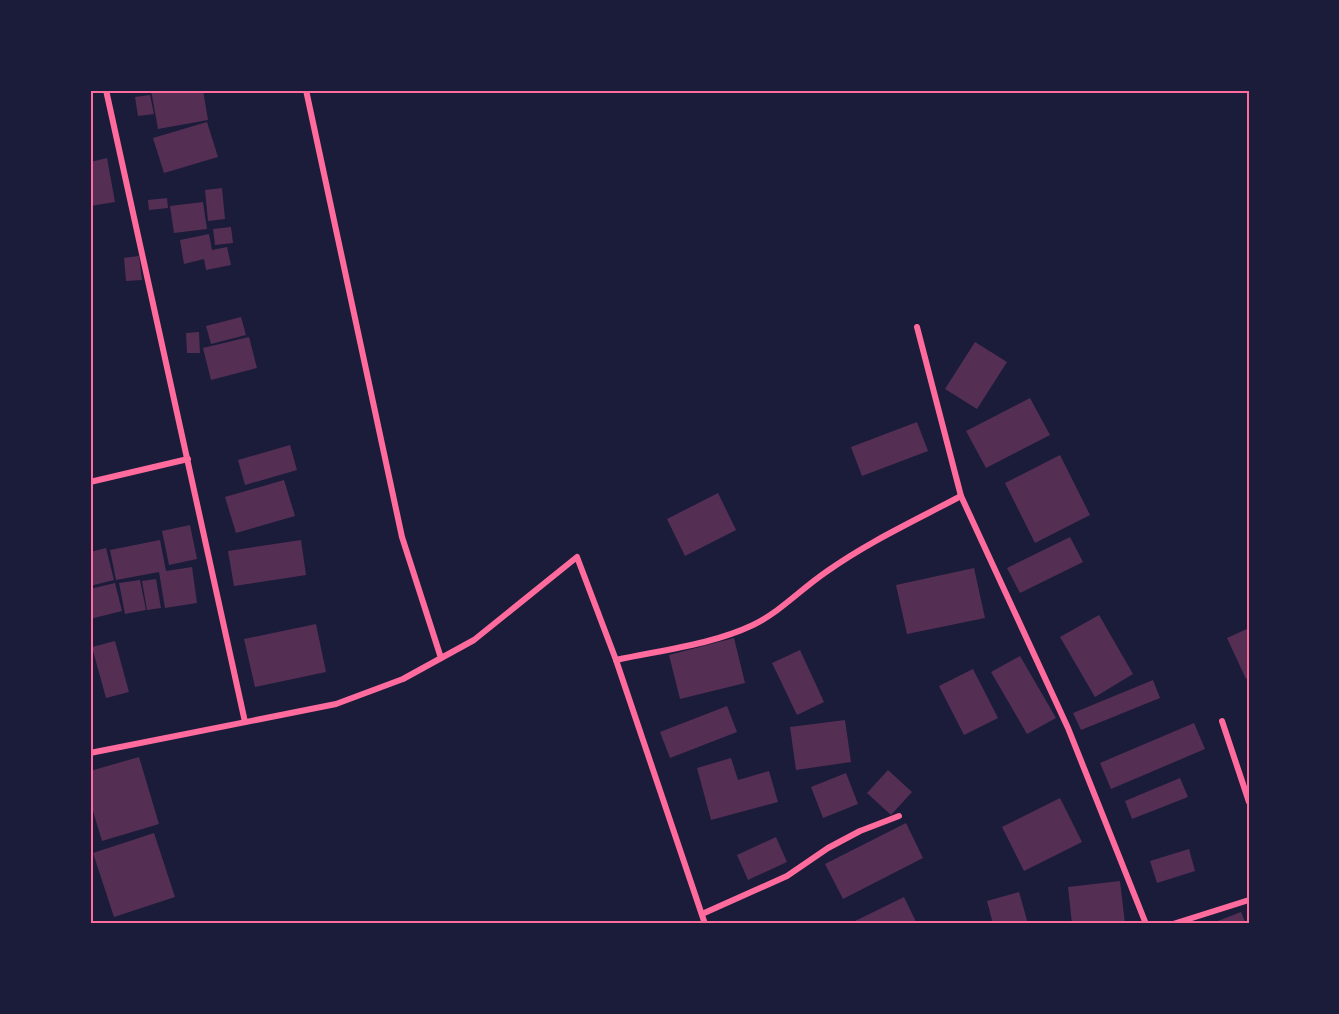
<svg xmlns="http://www.w3.org/2000/svg" width="1339" height="1014" viewBox="0 0 1339 1014" font-family="Lato,sans-serif">
	<style>
		.building { fill: #542f53 }
		.lines { fill: none; stroke-linecap: round; stroke-linejoin: round }
		.minor { stroke: #ff6b9d; stroke-width: 6 }
		.neatline { fill: none; stroke: #ff6b9d; stroke-width: 2 }
	</style>
	<rect width="100%" height="100%" fill="#1b1b3a"/>
	<!-- building -->
	<g class="building">
		<path d="M 151,90 L 203,90 L 208,120 L 158,129 Z"/>
		<path d="M 150,95 L 154,114 L 138,116 L 135,97 Z"/>
		<path d="M 207,122 L 218,157 L 164,173 L 153,138 Z"/>
		<path d="M 107,158 L 115,202 L 90,206 L 90,162 Z"/>
		<path d="M 222,188 L 225,219 L 208,221 L 205,190 Z"/>
		<path d="M 167,198 L 168,208 L 149,210 L 148,200 Z"/>
		<path d="M 203,202 L 207,229 L 174,233 L 170,206 Z"/>
		<path d="M 231,227 L 233,243 L 215,245 L 213,229 Z"/>
		<path d="M 209,234 L 212,250 L 227,247 L 231,265 L 206,270 L 204,259 L 184,264 L 180,240 Z"/>
		<path d="M 139,256 L 142,280 L 126,281 L 124,258 Z"/>
		<path d="M 241,317 L 246,335 L 211,344 L 206,326 Z"/>
		<path d="M 199,332 L 200,353 L 187,353 L 186,333 Z"/>
		<path d="M 249,337 L 257,368 L 211,380 L 203,348 Z"/>
		<path d="M 975,342 L 1007,362 L 977,409 L 945,389 Z"/>
		<path d="M 1030,398 L 1050,435 L 986,468 L 966,431 Z"/>
		<path d="M 917,422 L 928,451 L 862,476 L 851,447 Z"/>
		<path d="M 290,445 L 297,470 L 245,485 L 238,460 Z"/>
		<path d="M 1060,455 L 1090,515 L 1035,543 L 1005,483 Z"/>
		<path d="M 284,480 L 295,516 L 236,533 L 225,497 Z"/>
		<path d="M 718,493 L 736,530 L 685,556 L 667,519 Z"/>
		<path d="M 190,525 L 197,559 L 169,565 L 162,531 Z"/>
		<path d="M 1070,537 L 1083,562 L 1020,593 L 1007,568 Z"/>
		<path d="M 160,540 L 166,571 L 192,567 L 197,603 L 165,608 L 159,572 L 116,580 L 110,550 Z"/>
		<path d="M 301,540 L 306,575 L 234,586 L 228,551 Z"/>
		<path d="M 106,548 L 114,580 L 90,586 L 90,552 Z"/>
		<path d="M 974,568 L 985,618 L 907,634 L 896,585 Z"/>
		<path d="M 156,579 L 161,608 L 147,610 L 142,581 Z"/>
		<path d="M 140,580 L 146,610 L 125,614 L 119,583 Z"/>
		<path d="M 115,583 L 122,611 L 90,619 L 90,589 Z"/>
		<path d="M 1099,615 L 1133,674 L 1095,697 L 1060,637 Z"/>
		<path d="M 316,624 L 326,672 L 255,687 L 244,639 Z"/>
		<path d="M 1249,628 L 1249,677 L 1246,679 L 1227,638 Z"/>
		<path d="M 734,638 L 745,683 L 680,699 L 669,655 Z"/>
		<path d="M 115,641 L 129,692 L 106,698 L 92,647 Z"/>
		<path d="M 800,650 L 824,702 L 797,715 L 772,663 Z"/>
		<path d="M 1020,656 L 1056,718 L 1027,734 L 991,672 Z"/>
		<path d="M 973,669 L 998,718 L 964,735 L 939,686 Z"/>
		<path d="M 1153,680 L 1160,698 L 1081,730 L 1073,713 Z"/>
		<path d="M 727,706 L 737,732 L 670,758 L 660,732 Z"/>
		<path d="M 845,720 L 851,762 L 796,770 L 790,727 Z"/>
		<path d="M 1194,723 L 1205,749 L 1111,789 L 1100,763 Z"/>
		<path d="M 139,757 L 159,824 L 102,841 L 90,801 L 90,771 Z"/>
		<path d="M 731,758 L 738,780 L 769,771 L 778,802 L 711,820 L 697,768 Z"/>
		<path d="M 888,770 L 912,792 L 891,815 L 867,793 Z"/>
		<path d="M 846,773 L 858,804 L 823,818 L 811,787 Z"/>
		<path d="M 1180,778 L 1188,797 L 1132,819 L 1125,801 Z"/>
		<path d="M 1060,798 L 1082,842 L 1024,871 L 1002,827 Z"/>
		<path d="M 906,823 L 923,858 L 843,899 L 825,864 Z"/>
		<path d="M 154,833 L 175,897 L 114,917 L 93,853 Z"/>
		<path d="M 776,837 L 787,862 L 748,880 L 737,855 Z"/>
		<path d="M 1189,849 L 1195,871 L 1157,883 L 1150,861 Z"/>
		<path d="M 1120,881 L 1125,924 L 1072,924 L 1068,887 Z"/>
		<path d="M 1019,892 L 1028,924 L 993,924 L 987,901 Z"/>
		<path d="M 904,897 L 917,924 L 849,924 Z"/>
		<path d="M 1241,912 L 1246,924 L 1210,924 Z"/>
	</g>
	<g class="lines">
		<!-- minor -->
		<g class="minor">
			<path d="M 106,90 L 245,722"/>
			<path d="M 306,90 L 402,537 L 441,658"/>
			<path d="M 917,327 L 961,496 L 1068,728 L 1146,924"/>
			<path d="M 90,482 L 188,459"/>
			<path d="M 616,660 C 661,650 711,645 753,625 C 780,612 801,589 826,572 C 868,542 916,520 961,496"/>
			<path d="M 1222,721 L 1249,802"/>
			<path d="M 90,753 L 336,704 L 403,679 L 474,640 L 577,557 L 616,660 L 705,924"/>
			<path d="M 702,914 L 787,876 L 828,848 L 860,831 L 899,816"/>
			<path d="M 1173,924 L 1249,900"/>
		</g>
	</g>
	<!-- border -->
	<rect width="1339" height="1014" fill="none" stroke="#1b1b3a" stroke-width="183"/>
	<rect x="92" y="92" width="1156" height="830" class="neatline"/>
</svg>
